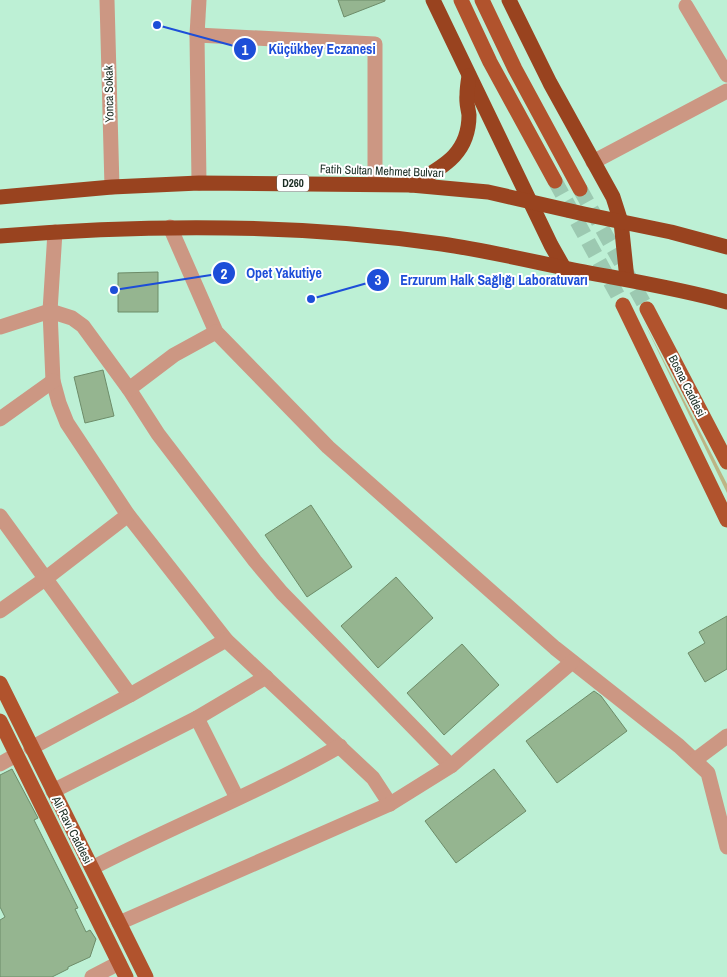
<svg xmlns="http://www.w3.org/2000/svg" width="727" height="977" viewBox="0 0 727 977" font-family="'Archivo Narrow',sans-serif">
	<style>
		.green { fill: #bcb585 }
		.building { fill: #95b590; stroke: #6d8c69 }
		.lines { fill: none; stroke-linecap: round; stroke-linejoin: round }
		.major-tunnel { stroke: #9cc9b1; stroke-width: 15; stroke-dasharray: 15 8; stroke-linecap: butt }
		.minor { stroke: #cc9783; stroke-width: 15 }
		.major { stroke: #b1532d; stroke-width: 15 }
		.highway { stroke: #99431f; stroke-width: 15 }
		.labels { text-anchor: middle; dominant-baseline: central; stroke-width: 4; stroke-linejoin: round; paint-order: stroke }
		.shield { fill: #fff; stroke: #5d6b64; stroke-width: 1 }
		.shield-label { font-size: 11px; font-weight: bold; fill: #182c22 }
		.street-label { font-size: 12px; fill: #182c22; stroke: #fff }
		.leader { fill: none; stroke: #1d4ed8; stroke-width: 2 }
		.callout-dot { fill: #1d4ed8; stroke: #fff; stroke-width: 2 }
		.mark-label { font-size: 15px; text-anchor: middle; font-weight: bold; fill: #fff }
		.callout-label { font-size: 14px; text-anchor: middle; font-weight: bold; fill: #1d4ed8; stroke: #fff; stroke-width: 4; stroke-linejoin: round; paint-order: stroke }
	</style>
	<rect width="100%" height="100%" fill="#bdf0d5"/>
	<!-- green -->
	<path class="green" d="M 643,320 L 727,484 L 727,493 Z"/>
	<!-- building -->
	<g class="building">
		<path d="M 338,0 L 385,0 L 385,1 L 344,17 Z"/>
		<path d="M 158,272 L 158,312 L 118,312 L 118,273 Z"/>
		<path d="M 103,370 L 114,416 L 85,423 L 74,377 Z"/>
		<path d="M 311,505 L 352,567 L 307,597 L 265,535 Z"/>
		<path d="M 396,577 L 433,618 L 378,668 L 341,626 Z"/>
		<path d="M 727,616 L 727,669 L 705,682 L 688,653 L 705,643 L 699,632 Z"/>
		<path d="M 462,644 L 499,685 L 444,735 L 407,693 Z"/>
		<path d="M 594,691 L 601,696 L 627,731 L 557,783 L 526,741 Z"/>
		<path d="M 12,769 L 38,818 L 34,820 L 78,908 L 75,909 L 86,932 L 90,930 L 96,939 L 90,957 L 68,967 L 68,969 L 52,977 L 0,977 L 0,920 L 5,917 L 0,907 L 0,775 Z"/>
		<path d="M 494,769 L 526,811 L 456,863 L 425,821 Z"/>
	</g>
	<g class="lines">
		<!-- major-tunnel -->
		<g class="major-tunnel">
			<path d="M 555,181 L 623,305"/>
			<path d="M 580,189 L 647,309"/>
		</g>
		<!-- minor -->
		<g class="minor">
			<path d="M 107,0 L 112,187"/>
			<path d="M 686,6 L 727,75"/>
			<path d="M 197,35 L 199,0"/>
			<path d="M 593,162 L 727,91"/>
			<path d="M 199,183 L 197,35 L 375,44 L 375,184"/>
			<path d="M 170,227 L 216,332 L 328,447 L 555,648 L 679,746 L 708,773 L 727,847"/>
			<path d="M 55,232 L 50,311 L 53,381 L 59,403 L 67,423 L 128,515 L 226,640 L 373,778 L 390,804"/>
			<path d="M 0,327 L 50,311 L 72,318 L 83,326 L 129,389 L 158,434 L 255,561 L 282,593 L 451,766"/>
			<path d="M 129,389 L 174,355 L 216,332"/>
			<path d="M 0,419 L 53,381"/>
			<path d="M 0,516 L 130,695"/>
			<path d="M 0,611 L 45,579 L 128,515"/>
			<path d="M 197,718 L 237,798"/>
			<path d="M 31,748 L 130,695 L 226,640"/>
			<path d="M 695,760 L 727,736"/>
			<path d="M 0,764 L 16,755"/>
			<path d="M 53,791 L 197,718 L 266,677"/>
			<path d="M 92,868 C 173,826 260,792 340,746"/>
			<path d="M 119,923 L 390,804 L 451,766 L 572,662"/>
			<path d="M 92,977 L 119,963"/>
		</g>
		<!-- major -->
		<g class="major">
			<path d="M 461,0 L 490,62 L 555,181"/>
			<path d="M 482,0 L 515,69 L 580,189"/>
			<path d="M 623,305 L 727,520"/>
			<path d="M 647,309 L 727,462"/>
			<path d="M 0,683 L 146,977"/>
			<path d="M 0,721 L 126,977"/>
		</g>
		<!-- highway -->
		<g class="highway">
			<path d="M 433,0 L 551,245 L 564,268"/>
			<path d="M 509,0 L 550,83 L 613,197 L 621,222 L 627,279"/>
			<path d="M 411,185 C 442,167 469,155 469,115 C 468,108 466,102 467,95 C 467,89 468,82 469,76"/>
			<path d="M 0,197 L 112,187 L 199,183 L 411,185 L 488,192 L 584,214 L 671,232 L 727,247"/>
			<path d="M 0,236 C 147,224 295,223 442,244 C 483,250 523,259 564,268 C 619,279 673,287 727,302"/>
		</g>
	</g>
	<g class="labels">
		<!-- shield labels -->
		<rect class="shield" x="277" y="174.5" width="32" height="17" rx="4"/>
		<g class="shield-label">
			<text x="293" y="183">D260</text>
		</g>
		<!-- street labels -->
		<g class="street-label">
			<text transform="translate(109 94) rotate(-91)">Yonca Sokak</text>
			<text transform="translate(382 171) rotate(2)">Fatih Sultan Mehmet Bulvarı</text>
			<text transform="translate(687 386) rotate(63)">Bosna Caddesi</text>
			<text transform="translate(72 830) rotate(63)">Ali Ravi Caddesi</text>
		</g>
	</g>
	<!-- callouts -->
	<path class="leader" d="M157 25L245 49M114 290L224 273M311 299L378 280"/>
	<g class="callout-dot">
		<circle cx="157" cy="25" r="5"/>
		<circle cx="114" cy="290" r="5"/>
		<circle cx="311" cy="299" r="5"/>
		<circle cx="245" cy="49" r="12"/>
		<circle cx="224" cy="273" r="12"/>
		<circle cx="378" cy="280" r="12"/>
	</g>
	<g class="mark-label">
		<text x="245" y="55">1</text>
		<text x="224" y="279">2</text>
		<text x="378" y="285">3</text>
	</g>
	<g class="callout-label">
		<text x="322" y="54">Küçükbey Eczanesi</text>
		<text x="284" y="278">Opet Yakutiye</text>
		<text x="494" y="285">Erzurum Halk Sağlığı Laboratuvarı</text>
	</g>
</svg>
